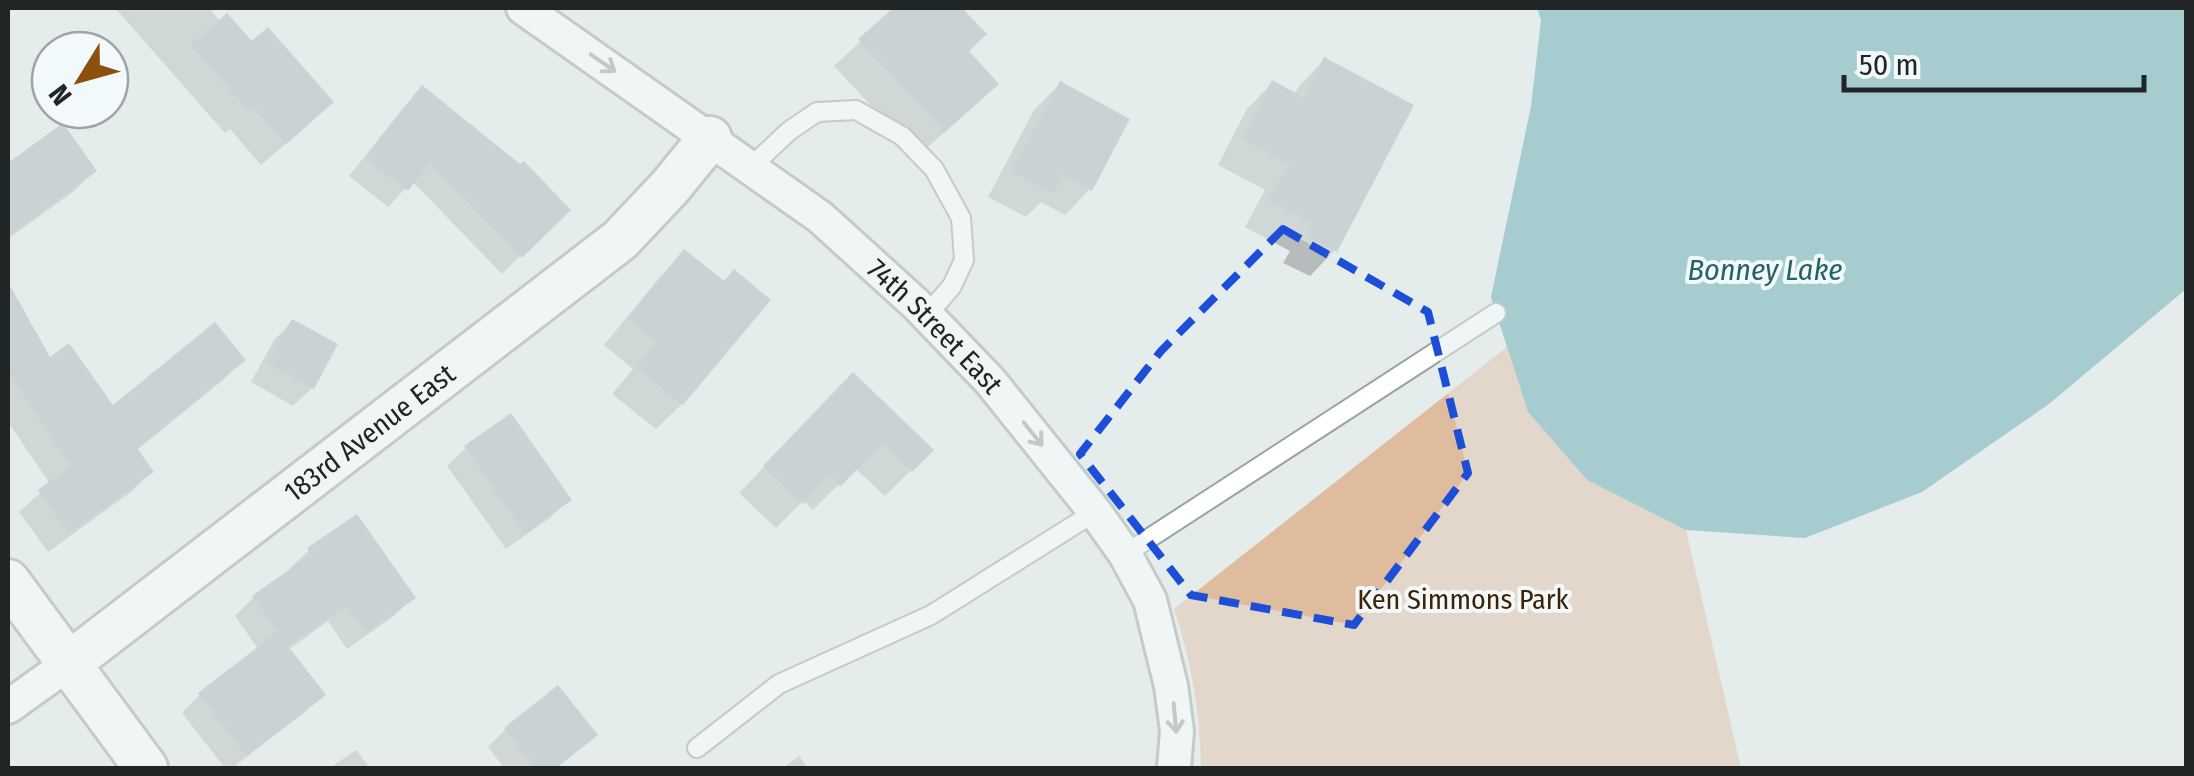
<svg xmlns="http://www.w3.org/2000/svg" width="2194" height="776" viewBox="0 0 2194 776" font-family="'Fira Sans Condensed',sans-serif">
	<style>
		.green { fill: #e0bc9f }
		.water { fill: #5ba4aa }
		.shadow { fill: #0003 }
		.building { fill: #acb3b4 }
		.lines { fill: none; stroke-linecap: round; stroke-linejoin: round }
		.service-casing { stroke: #9ba2a3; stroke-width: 22 }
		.minor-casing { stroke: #9ba2a3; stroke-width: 38 }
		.tertiary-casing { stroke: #9ba2a3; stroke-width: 48 }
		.service { stroke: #fff; stroke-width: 18 }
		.minor { stroke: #fff; stroke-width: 32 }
		.tertiary { stroke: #fff; stroke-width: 42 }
		.oneway { stroke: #9c9d9d }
		.marked { fill: none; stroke: #1d4ed8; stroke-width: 8; stroke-dasharray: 20 12; stroke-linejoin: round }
		.labels { text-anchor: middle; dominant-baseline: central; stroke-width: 8; stroke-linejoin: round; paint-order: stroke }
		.street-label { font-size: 28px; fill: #222525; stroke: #f1f9fa }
		.park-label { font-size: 28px; fill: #3f2103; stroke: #f1f9fa }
		.water-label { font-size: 30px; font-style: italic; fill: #256267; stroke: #f1f9fa }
	</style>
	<rect width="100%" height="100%" fill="#e4ecec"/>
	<!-- green -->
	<path class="green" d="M 1507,347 L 1528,412 L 1587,480 L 1686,530 L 1741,768 L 1201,768 C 1200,713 1192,663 1174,609 Z"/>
	<!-- water -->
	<path class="water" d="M 1537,8 L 2186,8 L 2186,289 L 2049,404 L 1922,492 L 1805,538 L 1686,530 L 1587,480 L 1528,412 L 1491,297 L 1531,106 L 1541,20 Z"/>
	<!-- shadow -->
	<g class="shadow">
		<path d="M 115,8 L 209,8 L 308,125 L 261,165 L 230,129 L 225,133 Z"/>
		<path d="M 897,8 L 950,8 L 978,39 L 966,51 L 970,109 L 918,156 L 834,66 Z"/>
		<path d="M 1324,60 L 1335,250 L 1310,276 L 1283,263 L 1290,251 L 1245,227 L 1265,190 L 1218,165 L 1247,109 L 1272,83 L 1294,95 L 1299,86 Z"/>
		<path d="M 1060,84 L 1090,189 L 1065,215 L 1041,202 L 1026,217 L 988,197 L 1034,110 Z"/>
		<path d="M 422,89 L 567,210 L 502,274 L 412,181 L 388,207 L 349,176 L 404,107 Z"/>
		<path d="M 11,163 L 94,171 L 74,191 L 8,239 L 8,167 Z"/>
		<path d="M 684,252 L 682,404 L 656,429 L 612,394 L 633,369 L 604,345 L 659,278 Z"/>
		<path d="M 8,287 L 49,361 L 112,409 L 243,360 L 223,380 L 136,451 L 151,472 L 131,492 L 48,552 L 19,512 L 50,484 L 8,422 Z"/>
		<path d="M 292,322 L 335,345 L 312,388 L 293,406 L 251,382 L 274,340 Z"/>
		<path d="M 828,401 L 931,450 L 885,496 L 855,468 L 813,510 L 803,501 L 776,528 L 739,493 Z"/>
		<path d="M 466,448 L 569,499 L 551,517 L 506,549 L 447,466 Z"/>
		<path d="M 309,550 L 413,597 L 395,615 L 347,649 L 328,621 L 288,650 L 323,694 L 305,712 L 232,768 L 225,768 L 182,713 L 200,695 L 259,650 L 235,616 L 253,598 L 292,570 L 290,568 Z"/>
		<path d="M 506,729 L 595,735 L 557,768 L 504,768 L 488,747 Z"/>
		<path d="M 356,750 L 370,768 L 330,768 Z"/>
		<path d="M 799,756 L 808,768 L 783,768 Z"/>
	</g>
	<!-- building -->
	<g class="building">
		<path d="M 893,8 L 962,8 L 987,34 L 969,51 L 999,84 L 945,132 L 858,39 Z"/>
		<path d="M 227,13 L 252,41 L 268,27 L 334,102 L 286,144 L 254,108 L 250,112 L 191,45 Z"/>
		<path d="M 1324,57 L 1414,105 L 1337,252 L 1307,237 L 1314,224 L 1269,201 L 1289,164 L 1242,139 L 1272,80 L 1303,97 Z"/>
		<path d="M 1060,81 L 1130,119 L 1092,191 L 1063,175 L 1053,193 L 1012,171 Z"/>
		<path d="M 422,85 L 520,164 L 524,161 L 571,210 L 522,258 L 430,163 L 408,191 L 365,157 Z"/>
		<path d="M 63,123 L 97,171 L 8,236 L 8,163 Z"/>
		<path d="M 684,249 L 724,281 L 734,269 L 771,300 L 683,405 L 636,367 L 656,342 L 628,318 Z"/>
		<path d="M 8,282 L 50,357 L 69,343 L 113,405 L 215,322 L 246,360 L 137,448 L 154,472 L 69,533 L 38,490 L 71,466 L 8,371 Z"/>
		<path d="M 292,319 L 338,344 L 314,389 L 267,363 Z"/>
		<path d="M 853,372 L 934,450 L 912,472 L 882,443 L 840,487 L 830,476 L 803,504 L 763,466 Z"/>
		<path d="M 511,413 L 572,500 L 525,533 L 464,446 Z"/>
		<path d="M 357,514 L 416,598 L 366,633 L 347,605 L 288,646 L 326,695 L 247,756 L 198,693 L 277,632 L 280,636 L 252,596 L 311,554 L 307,548 Z"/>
		<path d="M 558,685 L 598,735 L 556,768 L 536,768 L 504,728 Z"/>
	</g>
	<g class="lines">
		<defs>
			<g id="service">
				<path d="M 751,167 L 789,131 L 817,112 L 856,110 L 902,136 L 934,169 L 961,218 L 964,260 L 952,286 L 927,315"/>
				<path d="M 1125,554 L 1496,313"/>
				<path d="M 697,748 L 779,684 L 931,615 L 1095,512"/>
			</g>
			<g id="minor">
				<path id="s1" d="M 523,8 L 820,217 L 917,305 L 990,381 L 1095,512 L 1125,554 L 1150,600 L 1171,686 L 1177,731 L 1174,768"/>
				<path d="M 8,707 L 68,664"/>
			</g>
			<g id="tertiary">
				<path d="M 8,581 L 146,768"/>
				<path id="s2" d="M 68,664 L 620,240 L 670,187 L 710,138"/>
			</g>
		</defs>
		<!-- service casing -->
		<use href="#service" class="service-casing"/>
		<!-- minor casing -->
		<use href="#minor" class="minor-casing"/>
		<!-- tertiary casing -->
		<use href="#tertiary" class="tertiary-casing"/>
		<!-- service -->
		<use href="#service" class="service"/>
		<!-- minor -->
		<use href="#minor" class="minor"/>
		<!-- tertiary -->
		<use href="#tertiary" class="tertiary"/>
	</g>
	<!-- one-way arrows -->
	<defs><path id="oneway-shaft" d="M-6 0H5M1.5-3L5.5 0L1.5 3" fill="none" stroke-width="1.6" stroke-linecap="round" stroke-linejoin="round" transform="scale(2.5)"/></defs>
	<g class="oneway">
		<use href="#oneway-shaft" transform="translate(603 63) rotate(35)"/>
		<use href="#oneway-shaft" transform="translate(1033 434) rotate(51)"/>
		<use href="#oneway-shaft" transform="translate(1175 718) rotate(85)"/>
	</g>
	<!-- marked area -->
	<path d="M0 0H2194V776H0ZM 1283,229 L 1428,312 L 1468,473 L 1354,625 L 1191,595 L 1080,454 L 1161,351 Z" fill="#e4ecec" fill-opacity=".55" fill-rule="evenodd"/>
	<path class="marked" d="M 1283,229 L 1428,312 L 1468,473 L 1354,625 L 1191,595 L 1080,454 L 1161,351 Z"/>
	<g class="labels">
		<!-- street labels -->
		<g class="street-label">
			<text stroke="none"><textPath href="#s1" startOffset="522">74th Street East</textPath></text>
			<text stroke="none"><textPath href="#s2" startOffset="380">183rd Avenue East</textPath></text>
		</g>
		<!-- park labels -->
		<g class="park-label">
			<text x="1463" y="599">Ken Simmons Park</text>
		</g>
		<!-- water labels -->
		<g class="water-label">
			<text x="1765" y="270">Bonney Lake</text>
		</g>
	</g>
	<!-- border -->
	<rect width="2194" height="776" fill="none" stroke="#222525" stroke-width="20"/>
	<!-- north arrow -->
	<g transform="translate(80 80) rotate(233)"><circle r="48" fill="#f1f9fa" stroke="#9ea4a5" stroke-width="2.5"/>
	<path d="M0-8L18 38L0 25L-18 38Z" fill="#8c500f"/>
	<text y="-15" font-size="28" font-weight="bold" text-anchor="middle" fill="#222525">N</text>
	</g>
	<!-- scale -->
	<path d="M1844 75v15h300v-15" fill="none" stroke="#222525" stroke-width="5"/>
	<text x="1859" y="75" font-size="30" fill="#222525" stroke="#f1f9fa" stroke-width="8" paint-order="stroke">50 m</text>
</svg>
